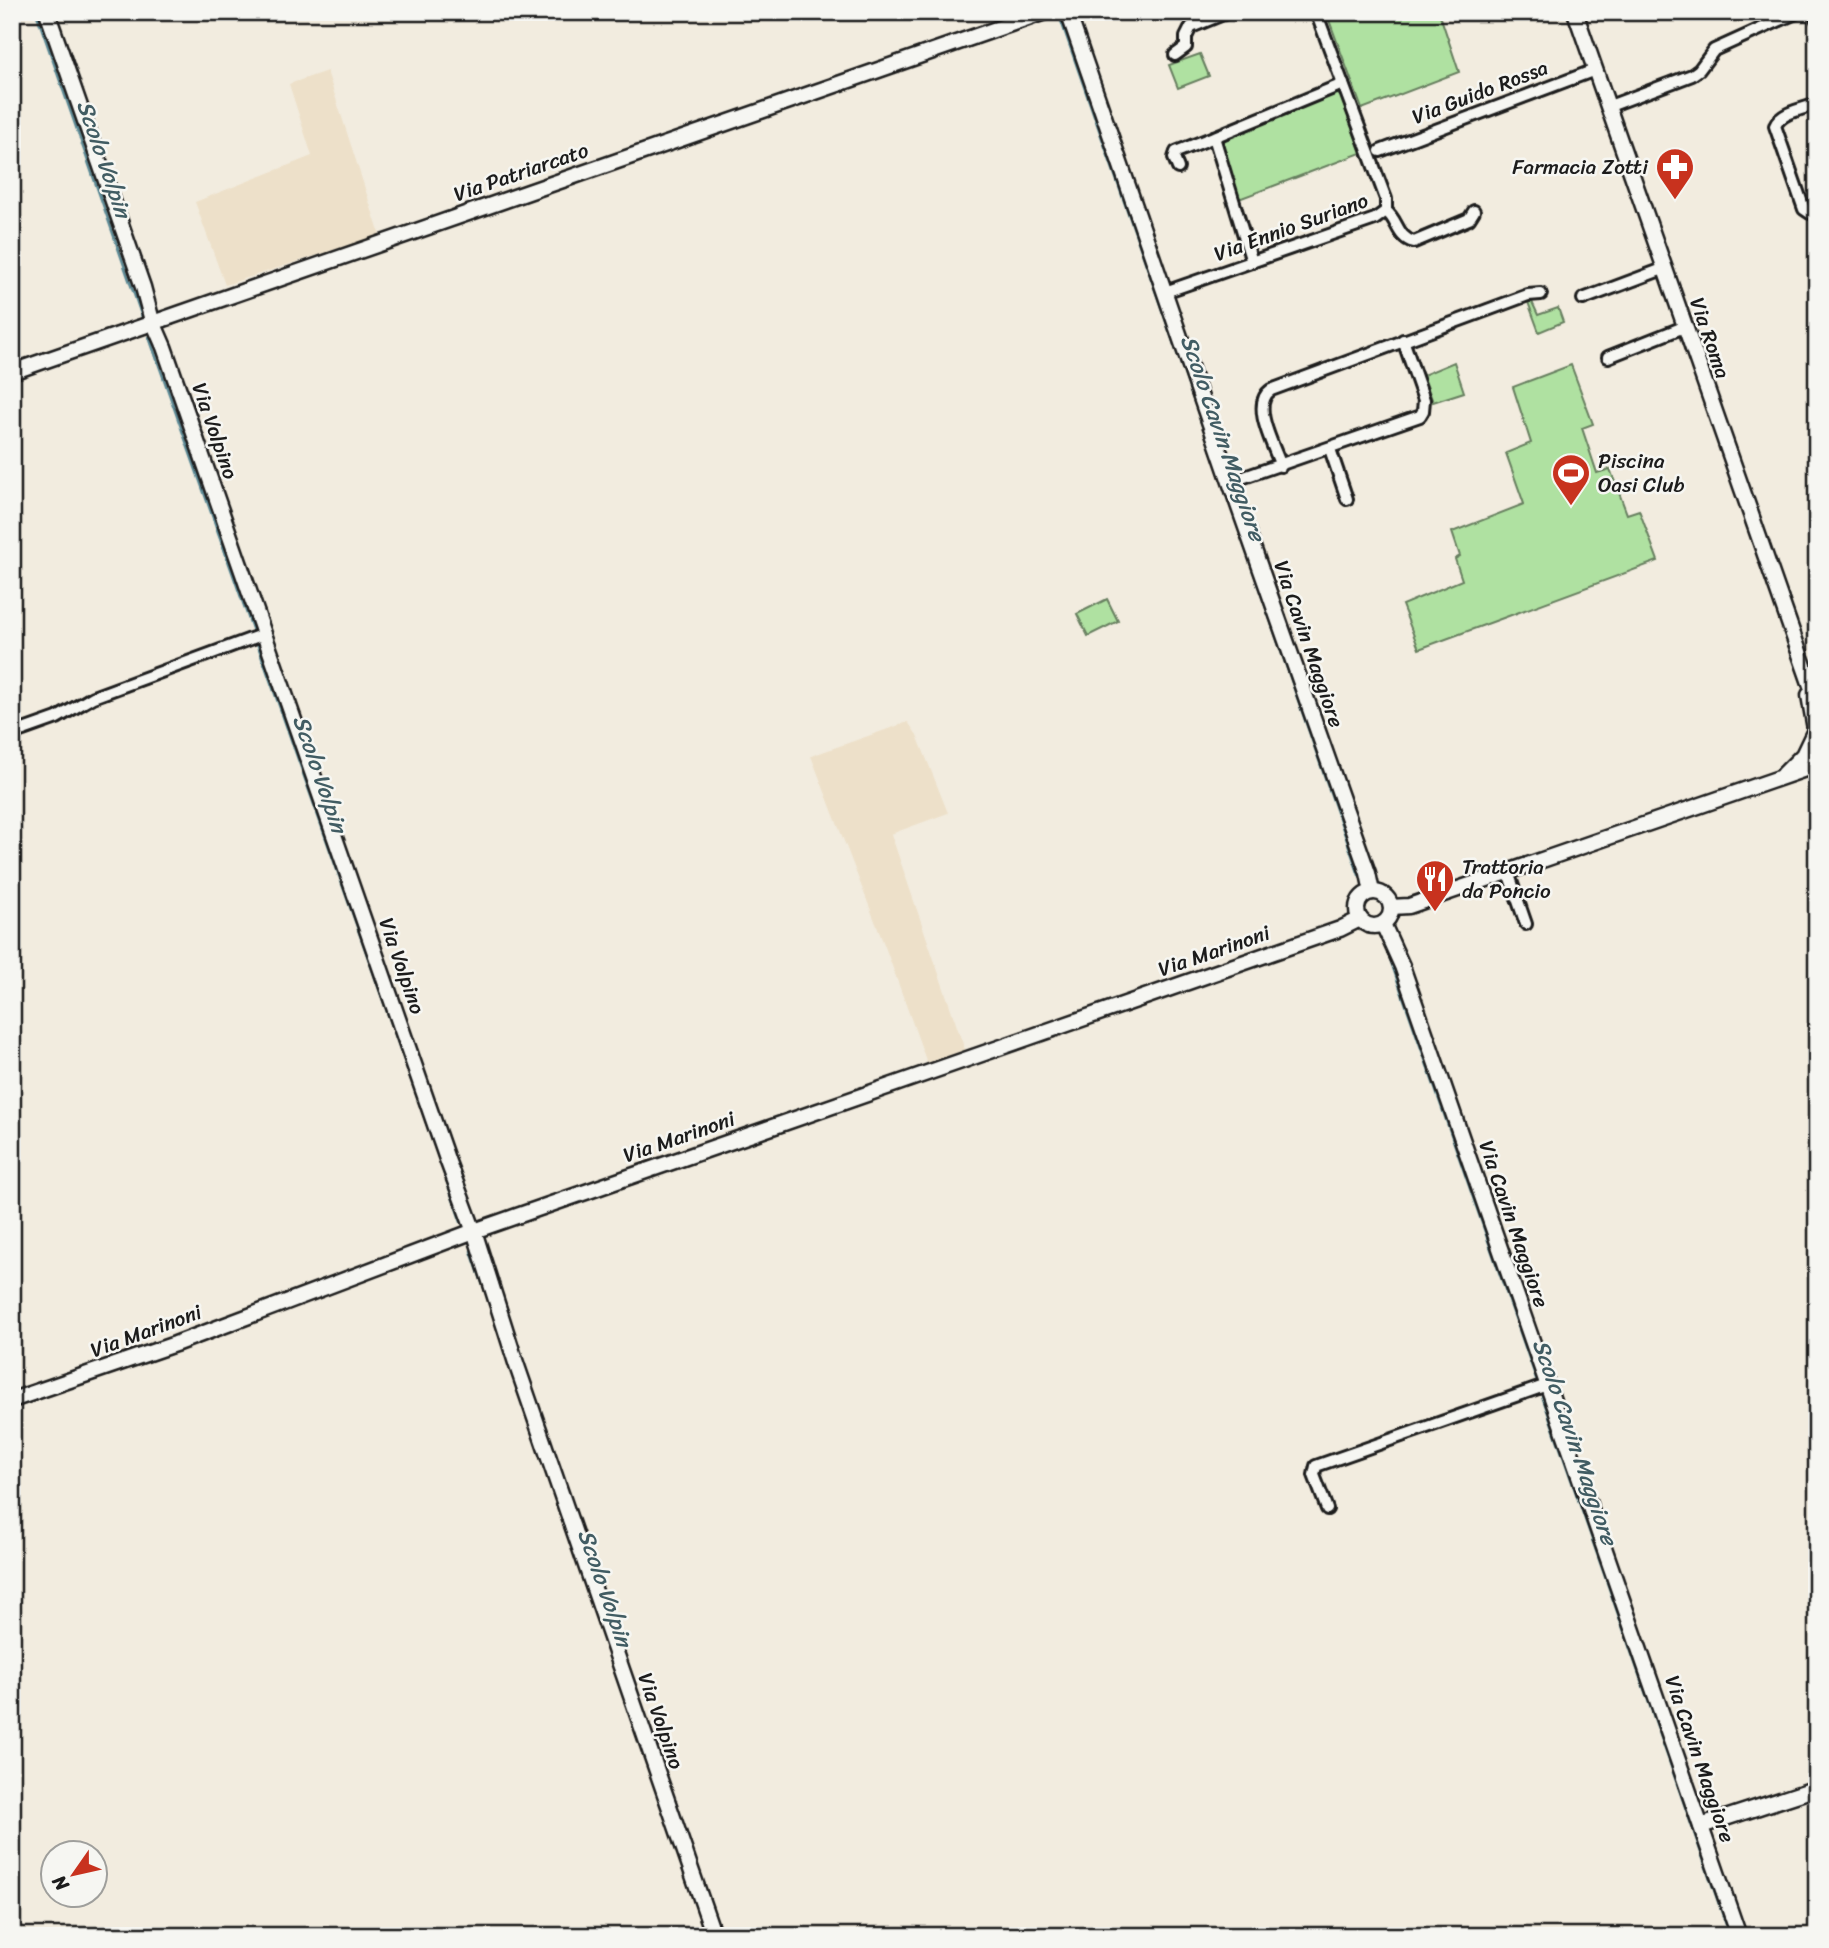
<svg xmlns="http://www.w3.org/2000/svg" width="1829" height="1948" viewBox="0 0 1829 1948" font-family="Sriracha,sans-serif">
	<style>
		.built { fill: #ede0c9 }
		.green { fill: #afe1a1; stroke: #667e5e; stroke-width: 2 }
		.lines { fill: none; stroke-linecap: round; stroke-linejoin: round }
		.stream { stroke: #5c8a96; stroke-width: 2.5 }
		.street-casing { stroke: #1c1c1c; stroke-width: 16 }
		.secondary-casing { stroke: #1c1c1c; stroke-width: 19 }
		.street { stroke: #f6f6f2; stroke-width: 10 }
		.secondary { stroke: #f6f6f2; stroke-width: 14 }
		.labels { text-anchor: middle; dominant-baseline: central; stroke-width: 5; stroke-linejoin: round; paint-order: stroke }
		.street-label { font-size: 21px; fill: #1c1c1c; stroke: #f6f6f2 }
		.poi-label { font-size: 21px; fill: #1c1c1c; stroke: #f6f6f2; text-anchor: start }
		.water-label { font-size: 23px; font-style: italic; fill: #415c63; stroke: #f6f6f2 }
	</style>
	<rect width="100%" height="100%" fill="#f2ecdf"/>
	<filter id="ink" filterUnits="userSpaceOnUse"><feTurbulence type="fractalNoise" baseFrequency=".0143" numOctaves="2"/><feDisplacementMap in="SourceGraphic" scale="14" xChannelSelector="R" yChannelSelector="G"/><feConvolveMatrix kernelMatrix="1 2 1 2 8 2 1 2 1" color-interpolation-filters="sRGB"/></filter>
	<g filter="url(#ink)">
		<!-- built -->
		<g class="built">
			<path d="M 327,71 L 380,235 L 225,285 L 195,202 L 312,156 L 289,84 Z"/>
			<path d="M 908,722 L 917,735 L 948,813 L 891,834 L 965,1050 L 927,1063 L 887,952 L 811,756 Z"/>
		</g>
		<!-- green -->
		<g class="green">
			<path d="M 1326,12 L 1439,12 L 1459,72 L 1362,109 Z"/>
			<path d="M 1200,54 L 1209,76 L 1178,88 L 1169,65 Z"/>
			<path d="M 1337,93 L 1341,97 L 1361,153 L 1239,199 L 1221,140 Z"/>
			<path d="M 1528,302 L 1532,302 L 1538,315 L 1558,308 L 1563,322 L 1539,332 Z"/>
			<path d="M 1454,362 L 1464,392 L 1433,402 L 1423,375 Z"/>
			<path d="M 1571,365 L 1593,424 L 1582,428 L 1597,473 L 1610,469 L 1627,514 L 1639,510 L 1658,561 L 1419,649 L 1402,605 L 1462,580 L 1455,559 L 1460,556 L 1452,532 L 1524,504 L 1506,453 L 1531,443 L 1513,387 Z"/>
			<path d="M 1107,599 L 1118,621 L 1088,636 L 1077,614 Z"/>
		</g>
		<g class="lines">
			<!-- stream -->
			<g class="stream">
				<path d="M 36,12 L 142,317"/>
				<path d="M 1058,12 L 1359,875"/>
				<path d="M 149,337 L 254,634"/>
				<path d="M 256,640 L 461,1222"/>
				<path d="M 1390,959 L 1538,1384"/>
				<path d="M 471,1251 L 492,1311"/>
				<path d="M 1540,1390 L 1730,1936"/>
			</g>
			<defs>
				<g id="street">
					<path d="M 1813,12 L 1817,20"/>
					<path d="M 1175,55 L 1186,47 L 1186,37 L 1191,27 L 1228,12"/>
					<path d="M 1817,104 C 1803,109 1781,112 1775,126 L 1804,209 L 1810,213 L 1817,214"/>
					<path d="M 1607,107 L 1692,75 L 1699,70 L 1714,50 L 1798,12"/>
					<path d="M 1380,151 L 1595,70"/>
					<path d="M 1178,168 L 1174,158 L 1176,152 L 1214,137"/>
					<path d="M 1386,211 C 1398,220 1397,238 1414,242 L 1469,219 L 1474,211"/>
					<path d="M 1252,262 L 1214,137 L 1343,84"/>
					<path d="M 1165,292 L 1375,219 L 1386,211 L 1386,199 L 1316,12"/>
					<path d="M 1583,299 L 1663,269"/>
					<path d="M 1608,357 L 1684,327"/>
					<path d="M 1330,449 L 1347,499"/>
					<path d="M 1281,466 C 1274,446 1250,404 1271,390 L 1528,295 L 1541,294"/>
					<path d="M 1230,482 L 1420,416 L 1423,411 L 1424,400 L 1403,340"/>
					<path d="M 12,734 L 57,718 L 93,697 L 264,634"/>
					<path d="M 1508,872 L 1526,924"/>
					<path d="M 1327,1509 L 1314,1475 L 1316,1466 L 1547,1385"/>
				</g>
				<g id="secondary">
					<path d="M 47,12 L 143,287 L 151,317 L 164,347 L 448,1162 L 476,1237 L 516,1363 L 714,1936"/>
					<path d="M 1068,12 L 1230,482 L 1368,873 L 1372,892"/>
					<path d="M 1575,12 L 1817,703"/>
					<path d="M 12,372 L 1045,12"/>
					<path d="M 1809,695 L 1817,740"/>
					<path d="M 1784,774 L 1803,755 L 1815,730"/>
					<circle cx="1374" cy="909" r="17"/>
					<path d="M 1391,907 L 1409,906 L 1817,765"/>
					<path d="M 1383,924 L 1402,966 L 1739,1936"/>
					<path d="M 12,1400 L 175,1344 L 474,1231 L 1340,929 L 1360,919"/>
					<path d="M 1701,1826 L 1817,1788"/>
				</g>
			</defs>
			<!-- street casing -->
			<use href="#street" class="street-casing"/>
			<!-- secondary casing -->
			<use href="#secondary" class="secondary-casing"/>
			<!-- street -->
			<use href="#street" class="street"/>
			<!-- secondary -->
			<use href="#secondary" class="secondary"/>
		</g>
	</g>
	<!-- icons -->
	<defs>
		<symbol id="pharmacy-pin" viewBox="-11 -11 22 30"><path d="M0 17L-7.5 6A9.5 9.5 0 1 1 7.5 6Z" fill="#c8321e" stroke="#f6f6f2"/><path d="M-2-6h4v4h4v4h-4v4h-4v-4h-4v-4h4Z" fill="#fff"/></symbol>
		<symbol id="stadium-pin" viewBox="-11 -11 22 30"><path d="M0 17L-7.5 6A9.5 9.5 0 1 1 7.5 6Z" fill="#c8321e" stroke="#f6f6f2"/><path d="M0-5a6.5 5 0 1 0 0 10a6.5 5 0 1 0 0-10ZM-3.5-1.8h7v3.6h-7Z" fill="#fff"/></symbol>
		<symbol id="restaurant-pin" viewBox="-11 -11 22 30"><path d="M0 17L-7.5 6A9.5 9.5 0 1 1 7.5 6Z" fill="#c8321e" stroke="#f6f6f2"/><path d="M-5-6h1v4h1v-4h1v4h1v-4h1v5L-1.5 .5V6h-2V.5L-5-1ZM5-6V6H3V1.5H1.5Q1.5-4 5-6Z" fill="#fff"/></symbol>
	</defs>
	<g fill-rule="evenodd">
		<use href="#pharmacy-pin" x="1653" y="145" width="44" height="60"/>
		<use href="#stadium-pin" x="1549" y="451" width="44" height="60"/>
		<use href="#restaurant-pin" x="1413" y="857" width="44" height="60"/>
	</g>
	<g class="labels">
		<!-- street labels -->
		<g class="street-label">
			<text transform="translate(1480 92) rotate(-21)">Via Guido Rossa</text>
			<text transform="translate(521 172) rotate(-19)">Via Patriarcato</text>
			<text transform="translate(1291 227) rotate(-20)">Via Ennio Suriano</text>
			<text transform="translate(1710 338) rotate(71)">Via Roma</text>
			<text transform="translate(215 431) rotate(71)">Via Volpino</text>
			<text transform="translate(1309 644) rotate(71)">Via Cavin Maggiore</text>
			<text transform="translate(1214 951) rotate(-19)">Via Marinoni</text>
			<text transform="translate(402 966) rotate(71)">Via Volpino</text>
			<text transform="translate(679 1137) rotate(-19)">Via Marinoni</text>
			<text transform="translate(1514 1224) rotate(71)">Via Cavin Maggiore</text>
			<text transform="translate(146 1331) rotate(-20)">Via Marinoni</text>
			<text transform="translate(661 1721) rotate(71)">Via Volpino</text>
			<text transform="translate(1700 1759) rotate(71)">Via Cavin Maggiore</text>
		</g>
		<!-- poi labels -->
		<g class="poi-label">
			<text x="1648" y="167" text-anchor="end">Farmacia Zotti</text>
			<text x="1598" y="461">Piscina<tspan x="1598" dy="24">Oasi Club</tspan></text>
			<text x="1462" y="867">Trattoria<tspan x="1462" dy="24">da Poncio</tspan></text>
		</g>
		<!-- water labels -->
		<g class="water-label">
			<text transform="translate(104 159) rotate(71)">Scolo Volpin</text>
			<text transform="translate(1223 438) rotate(71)">Scolo Cavin Maggiore</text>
			<text transform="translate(320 774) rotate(71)">Scolo Volpin</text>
			<text transform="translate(1575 1442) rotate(71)">Scolo Cavin Maggiore</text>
			<text transform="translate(605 1588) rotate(71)">Scolo Volpin</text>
		</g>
	</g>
	<!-- margin -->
	<rect width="1829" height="1948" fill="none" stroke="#f6f6f2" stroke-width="42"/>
	<rect x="21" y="21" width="1787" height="1906" fill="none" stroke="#1c1c1c" stroke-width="2.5" filter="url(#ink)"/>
	<!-- north arrow -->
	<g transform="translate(74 1874) rotate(236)"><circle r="33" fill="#f6f6f2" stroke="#9f9f9c" stroke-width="2"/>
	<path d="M0-5L12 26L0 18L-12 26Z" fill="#c8321e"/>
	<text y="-10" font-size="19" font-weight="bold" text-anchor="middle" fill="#1c1c1c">N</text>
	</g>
</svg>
